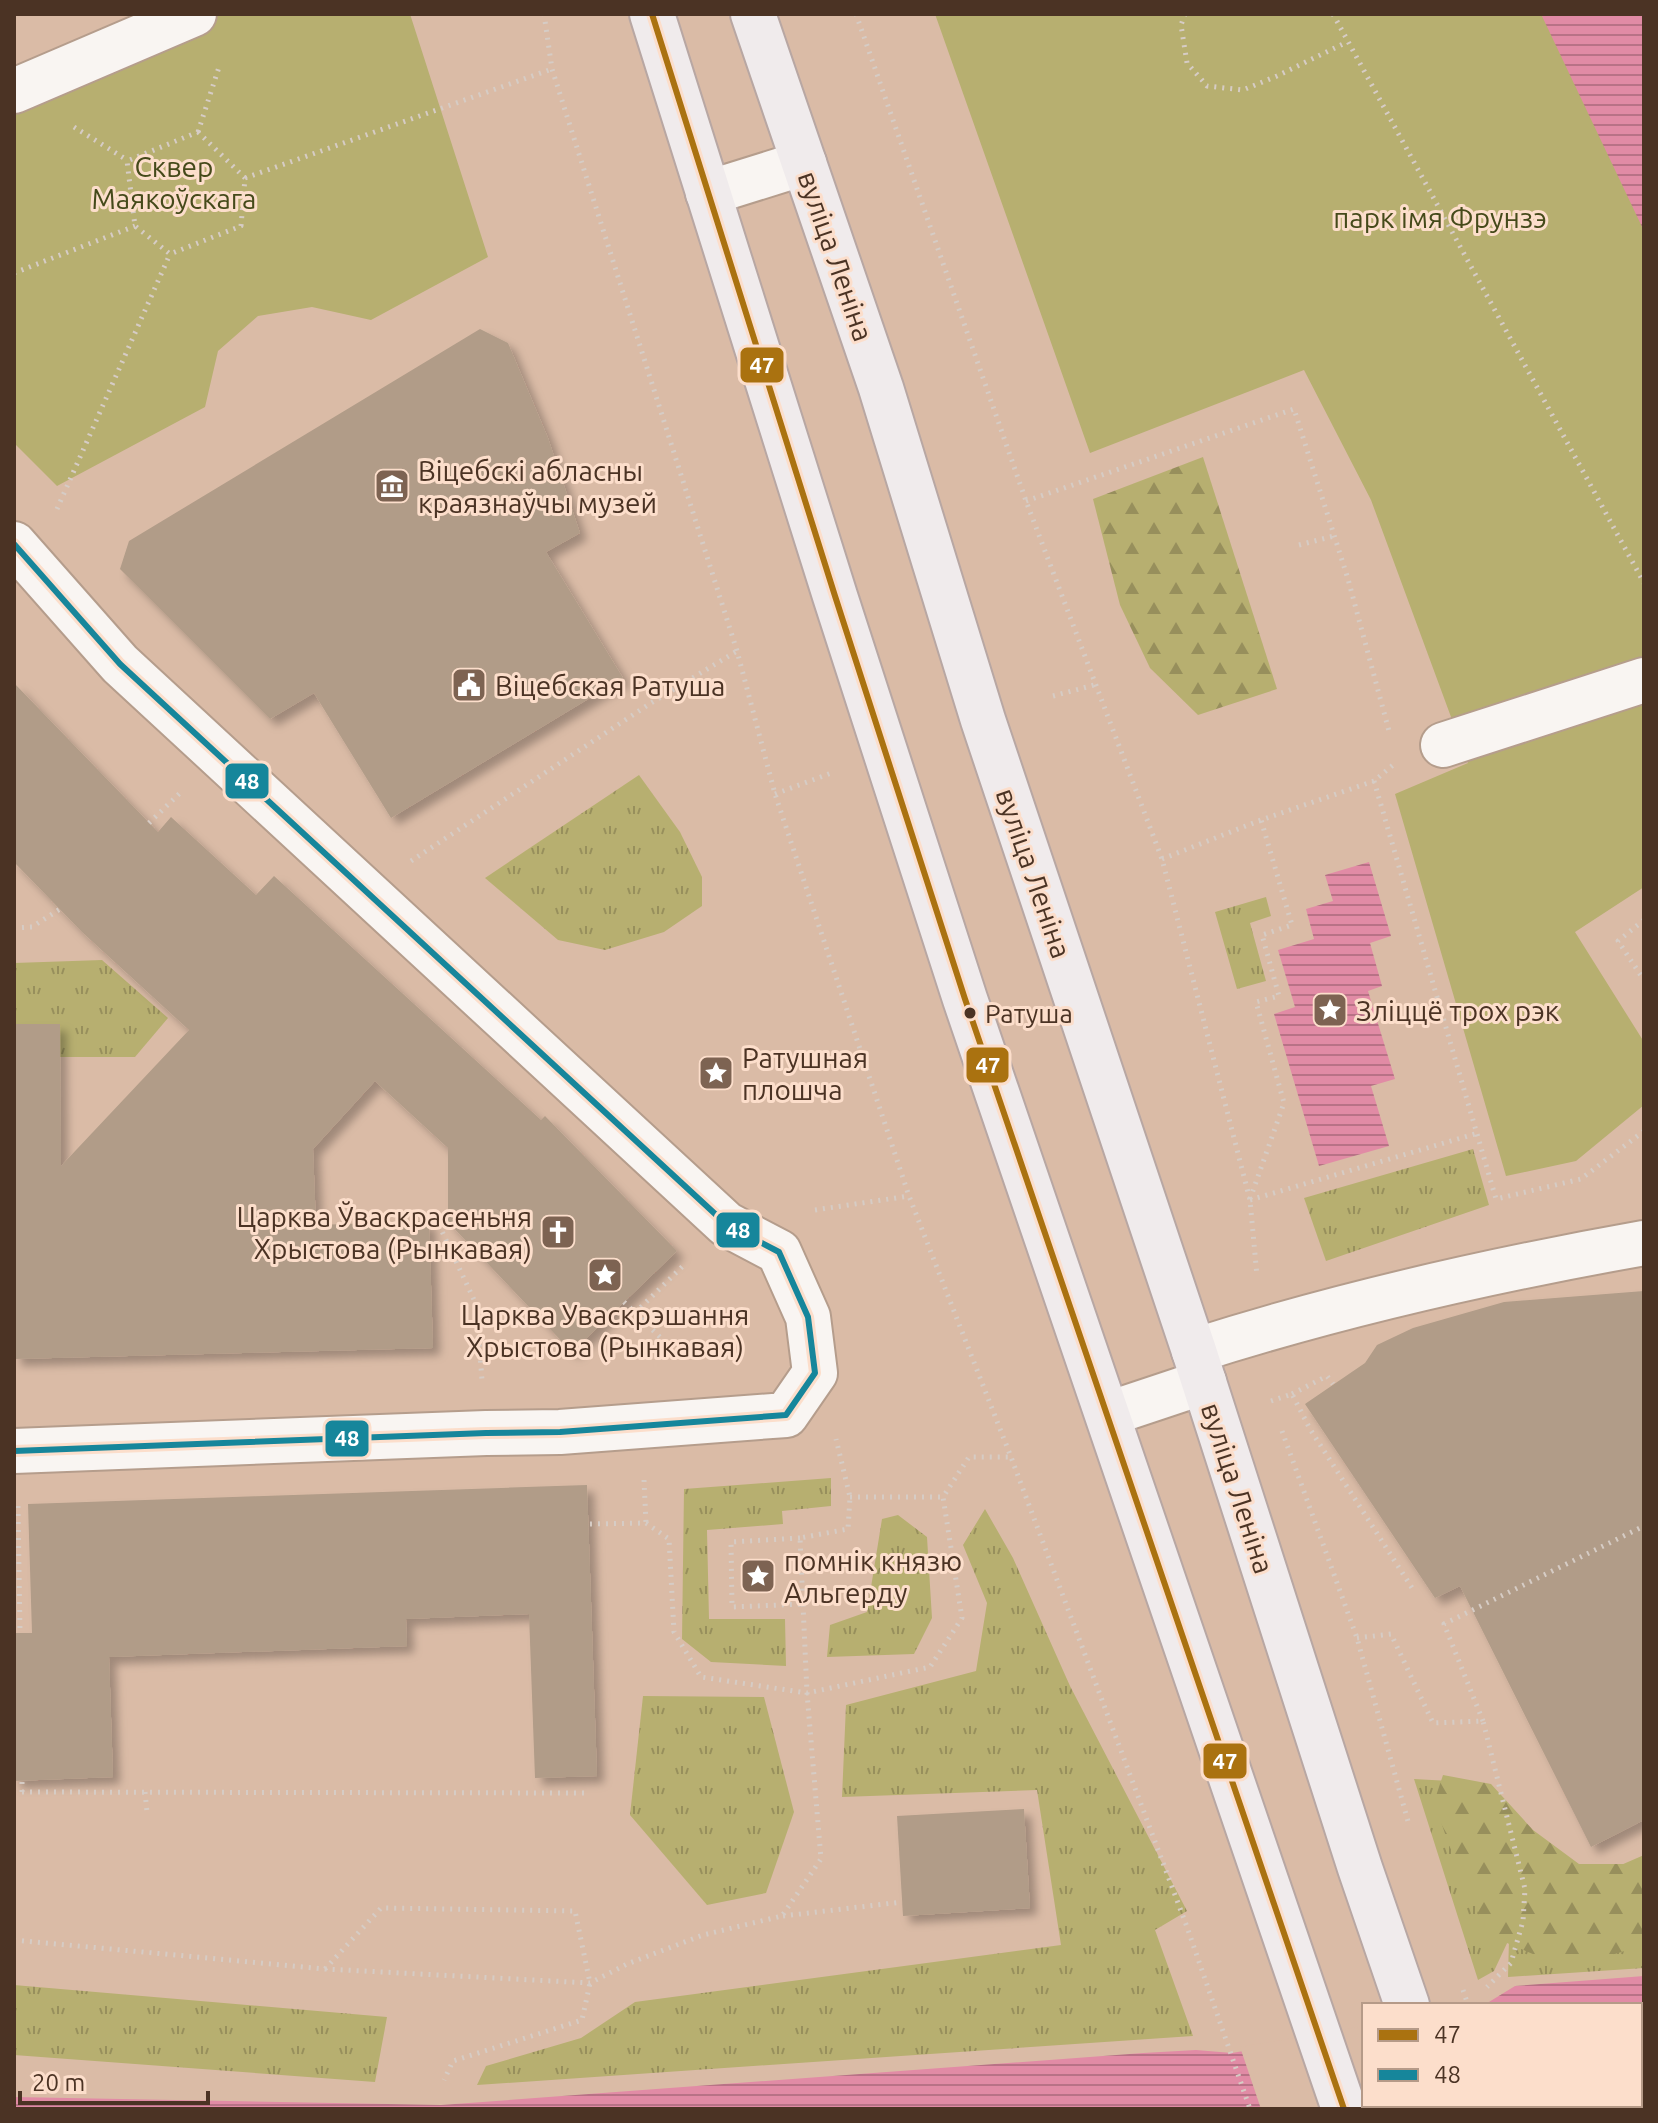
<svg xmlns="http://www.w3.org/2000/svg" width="1658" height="2123" viewBox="0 0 1658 2123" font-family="Ubuntu,sans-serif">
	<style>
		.grass { fill: url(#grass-tufts) }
		.forest { fill: url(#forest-firs) }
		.park { fill: #b7af70 }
		.water { fill: url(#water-rules) }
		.pier { fill: #dabba6 }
		.building { fill: #b19c88; filter: url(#shadow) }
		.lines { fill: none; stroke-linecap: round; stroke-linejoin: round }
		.minor-casing { stroke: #b59d8c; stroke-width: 48 }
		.major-casing { stroke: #b8a7a3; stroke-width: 48 }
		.path { stroke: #d6ccc5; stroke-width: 5; stroke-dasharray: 2 6; stroke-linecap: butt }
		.minor { stroke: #f9f5f2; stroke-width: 44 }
		.major { stroke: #f0ebec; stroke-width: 44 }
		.bus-1-casing { stroke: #fcdecb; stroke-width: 12 }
		.bus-2-casing { stroke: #fcdecb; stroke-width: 12 }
		.bus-1 { stroke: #aa7210; stroke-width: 6 }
		.bus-2 { stroke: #16869b; stroke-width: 6 }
		.bus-dot { fill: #4b3324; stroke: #fcdecb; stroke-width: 3 }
		.labels { text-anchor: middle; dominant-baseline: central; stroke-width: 6; stroke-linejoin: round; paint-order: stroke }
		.bus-label { font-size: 26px; fill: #4b3324; stroke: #fcdecb; text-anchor: start }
		.park-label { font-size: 28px; fill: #454a1a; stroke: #fcdecb }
		.street-label { font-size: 28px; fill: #4b3324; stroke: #fcdecb }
		.poi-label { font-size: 28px; fill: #4b3324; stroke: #fcdecb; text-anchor: start }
		.line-badge { stroke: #fcdecb; stroke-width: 3 }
		.badge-label { font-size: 22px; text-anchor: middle; font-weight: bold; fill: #fff }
	</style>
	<defs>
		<pattern id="grass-tufts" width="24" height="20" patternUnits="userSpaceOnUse" patternTransform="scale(2)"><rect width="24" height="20" fill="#b7af70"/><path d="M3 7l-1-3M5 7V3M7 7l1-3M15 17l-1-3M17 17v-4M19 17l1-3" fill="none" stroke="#978f5c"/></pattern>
		<pattern id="forest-firs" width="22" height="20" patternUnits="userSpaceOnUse" patternTransform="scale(2)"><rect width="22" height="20" fill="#b7af70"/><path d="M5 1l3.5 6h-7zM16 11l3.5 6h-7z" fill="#978f5c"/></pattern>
		<pattern id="water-rules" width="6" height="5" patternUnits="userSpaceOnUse" patternTransform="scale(2)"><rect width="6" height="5" fill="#e18ba5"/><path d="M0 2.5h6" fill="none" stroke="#b87286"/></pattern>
		<filter id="shadow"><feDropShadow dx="7" dy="7" stdDeviation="4" flood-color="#0004"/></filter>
	</defs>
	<rect width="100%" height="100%" fill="#dabba6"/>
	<!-- grass -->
	<g class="grass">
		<path d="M 639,775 L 680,832 L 702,877 L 702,906 L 664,932 L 605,950 L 558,940 L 485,878 Z"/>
		<path d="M 1266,897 L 1271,916 L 1250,923 L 1266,981 L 1237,989 L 1215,912 Z"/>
		<path d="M 102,960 L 168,1018 L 135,1057 L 14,1057 L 14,963 Z"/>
		<path d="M 1473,1149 L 1489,1205 L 1326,1261 L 1304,1198 Z"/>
		<path d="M 831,1478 L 831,1506 L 782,1511 L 783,1524 L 707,1530 L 709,1619 L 785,1619 L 786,1666 L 711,1662 L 682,1639 L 684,1489 Z"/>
		<path d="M 985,1509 L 1013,1558 L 1070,1686 L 1187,1911 L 1155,1930 L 1193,2036 L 477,2085 L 486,2066 L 581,2038 L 635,2002 L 1061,1945 L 1037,1790 L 842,1797 L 846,1705 L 976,1671 L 987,1603 L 963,1545 Z"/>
		<path d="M 898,1515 L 927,1537 L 932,1618 L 914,1654 L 827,1657 L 830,1625 L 867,1612 L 882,1519 Z"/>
		<path d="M 643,1696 L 764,1697 L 794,1812 L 766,1893 L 707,1905 L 630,1815 Z"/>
		<path d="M 1414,1779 L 1468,1782 L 1575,1885 L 1644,1855 L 1644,1968 L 1508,1977 L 1509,1939 L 1494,1971 L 1478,1980 Z"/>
		<path d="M 14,1985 L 387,2017 L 375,2082 L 14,2055 Z"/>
	</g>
	<!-- forest -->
	<g class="forest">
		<path d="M 1203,457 L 1277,689 L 1198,715 L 1150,668 L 1120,605 L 1093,499 Z"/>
		<path d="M 1443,1775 L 1491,1784 L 1533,1830 L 1579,1864 L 1644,1864 L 1644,1945 L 1589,1962 L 1547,1960 L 1488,1935 L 1449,1845 L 1434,1802 Z"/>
	</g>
	<!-- park -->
	<g class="park">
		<path d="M 169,14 L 410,14 L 488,257 L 371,320 L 312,307 L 258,316 L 218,351 L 205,407 L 57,486 L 14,443 L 14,77 Z"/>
		<path d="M 935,14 L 1644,14 L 1644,887 L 1575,932 L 1644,1042 L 1644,1105 L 1576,1161 L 1506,1176 L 1395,794 L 1468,763 L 1371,500 L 1304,370 L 1090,453 Z"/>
	</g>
	<!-- water -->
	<g class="water">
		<path d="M 1541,14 L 1644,14 L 1644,231 Z"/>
		<path d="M 1369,862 L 1391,936 L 1370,943 L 1382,986 L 1368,991 L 1395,1079 L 1371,1086 L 1389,1146 L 1319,1166 L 1274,1014 L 1295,1007 L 1278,950 L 1314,939 L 1306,909 L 1333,901 L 1325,875 Z"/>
		<path d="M 1644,1976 L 1644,2097 L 1640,2096 L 1640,2005 L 1484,2005 L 1515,1986 Z"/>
		<path d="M 1364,2030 L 1364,2105 L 1489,2109 L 14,2109 L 14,2097 L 441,2105 L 1143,2053 L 1196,2050 L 1232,2053 Z"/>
	</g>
	<!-- pier -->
	<path class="pier" d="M 1364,2026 L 1364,2105 L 1502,2107 L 1261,2109 L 1240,2047 Z"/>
	<!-- building -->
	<g class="building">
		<path d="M 480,329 L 508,343 L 548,438 L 580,533 L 546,552 L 623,678 L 391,818 L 314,693 L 270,719 L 120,569 L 129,541 Z"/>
		<path d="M 14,683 L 158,832 L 171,817 L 256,895 L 274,876 L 541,1120 L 545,1116 L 677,1251 L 572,1352 L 448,1222 L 448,1148 L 375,1081 L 313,1149 L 316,1225 L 429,1221 L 433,1348 L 14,1359 L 14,1024 L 60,1024 L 61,1166 L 189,1030 L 82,932 L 14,862 Z"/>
		<path d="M 1644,1291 L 1644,1820 L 1591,1847 L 1460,1586 L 1435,1598 L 1305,1404 L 1365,1363 L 1377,1345 L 1413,1328 L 1504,1302 Z"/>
		<path d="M 587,1485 L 597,1776 L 535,1778 L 529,1614 L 406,1619 L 407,1646 L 109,1657 L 113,1777 L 14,1781 L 14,1633 L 32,1633 L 28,1504 Z"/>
		<path d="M 1024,1809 L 1030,1908 L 903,1916 L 897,1816 Z"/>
	</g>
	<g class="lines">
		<defs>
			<g id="minor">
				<path d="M 14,91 L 194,14"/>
				<path d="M 708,193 L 804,163"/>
				<path d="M 14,544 L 120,664 L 726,1224 L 779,1252 L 808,1317 L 815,1373 L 786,1415 L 560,1432 L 486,1433 L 14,1451"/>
				<path d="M 1443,745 L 1644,680"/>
				<path d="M 1194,1351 C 1341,1304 1492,1270 1644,1243"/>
				<path d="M 1108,1414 L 1204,1382"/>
			</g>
			<g id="major">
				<path d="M 652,14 L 835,596 L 965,999 L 1344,2109"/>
				<path d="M 753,14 L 881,388 L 983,720 L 1194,1351 L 1360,1868 L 1407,2005"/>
				<path d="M 1441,2105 L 1442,2109"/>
			</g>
		</defs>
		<!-- minor casing -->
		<use href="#minor" class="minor-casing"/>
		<!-- major casing -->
		<use href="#major" class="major-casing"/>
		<!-- path -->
		<g class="path">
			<path d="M 544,14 L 552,69 L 737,651 L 775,794 L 909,1196 L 1011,1457 L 1187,1927 L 1250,2109"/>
			<path d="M 856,14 L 1026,501 L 1162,859 L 1250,1200 L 1257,1276"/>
			<path d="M 1185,14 L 1181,25 L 1187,63 L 1207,86 L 1243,90 L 1277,76 L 1347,42"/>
			<path d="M 1333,14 L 1644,583"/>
			<path d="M 74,127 L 127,160"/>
			<path d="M 198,132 L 245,178 L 241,226 L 170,254 L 135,226 L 127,161 Z"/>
			<path d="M 198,132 L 220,64"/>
			<path d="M 245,178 L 552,69"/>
			<path d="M 14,273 L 135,226"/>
			<path d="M 1026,501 L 1294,409 L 1348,579 L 1389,731"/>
			<path d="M 57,509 L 170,254"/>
			<path d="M 1299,545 L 1334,536"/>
			<path d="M 1053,696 L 1098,684"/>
			<path d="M 1374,781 L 1496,1199 L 1581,1179 L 1644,1131"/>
			<path d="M 775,794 L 834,772"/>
			<path d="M 149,823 L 180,793"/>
			<path d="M 1162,859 L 1261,820 L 1374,781 L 1393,765"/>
			<path d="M 411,861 L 651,703 L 737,651"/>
			<path d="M 1644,920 L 1618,941 L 1644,980"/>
			<path d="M 14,928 L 32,927 L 60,909"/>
			<path d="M 1250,1199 L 1284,1103 L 1256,1002 L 1279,996 L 1262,935 L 1292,925 L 1261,820"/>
			<path d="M 1250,1200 L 1478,1133"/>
			<path d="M 815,1210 L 909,1196"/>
			<path d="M 439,1225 L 476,1304 L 482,1380"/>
			<path d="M 624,1302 L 667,1344"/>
			<path d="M 635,1313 L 686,1263"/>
			<path d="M 1292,1394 L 1327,1376 L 1333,1384"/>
			<path d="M 1271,1401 L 1292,1394 L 1310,1429 L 1414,1591"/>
			<path d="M 1282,1431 L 1357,1638 L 1409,1825"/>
			<path d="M 644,1480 L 646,1523"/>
			<path d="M 850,1497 L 943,1497"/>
			<path d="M 18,1506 L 20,1633"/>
			<path d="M 590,1524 L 646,1523 L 669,1539 L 674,1632 L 701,1677 L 807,1693 L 930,1667 L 962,1618 L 943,1497 L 969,1457 L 1010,1457"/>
			<path d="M 800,1538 L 731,1542 L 732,1607 L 803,1604"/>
			<path d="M 1357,1638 L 1391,1634 L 1433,1723 L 1483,1721 L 1525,1889 L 1523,1921 L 1511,1963 L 1487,1987"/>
			<path d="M 1483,1721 L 1444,1624 L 1644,1526"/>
			<path d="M 14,1792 L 584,1793"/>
			<path d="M 22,1792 L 22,1781"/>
			<path d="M 145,1792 L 147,1812"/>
			<path d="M 783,1916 L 902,1902"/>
			<path d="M 14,1940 L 325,1969 L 590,1983 L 627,1964 L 703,1935 L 782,1916 L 821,1859 L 807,1693 L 800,1538 L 848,1529 L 850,1497 L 836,1439"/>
			<path d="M 325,1969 L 381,1908 L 575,1911 L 590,1983 L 582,2020 L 453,2061 L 444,2080"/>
			<path d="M 1463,1990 L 1468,2005"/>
			<path d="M 1502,2105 L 1504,2109"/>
		</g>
		<!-- minor -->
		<use href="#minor" class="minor"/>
		<!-- major -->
		<use href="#major" class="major"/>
		<defs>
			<path id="bus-1" d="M 652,14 L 835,596 L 965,999 L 1344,2109"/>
			<path id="bus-2" d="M 14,544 L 120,664 L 726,1224 L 779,1252 L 808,1317 L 815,1373 L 786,1415 L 560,1432 L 486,1433 L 14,1451"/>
		</defs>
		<!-- bus-1 casing -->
		<use href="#bus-1" class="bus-1-casing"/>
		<!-- bus-2 casing -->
		<use href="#bus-2" class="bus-2-casing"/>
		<!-- bus-1 -->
		<use href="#bus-1" class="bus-1"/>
		<!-- bus-2 -->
		<use href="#bus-2" class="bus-2"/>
	</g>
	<!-- icons -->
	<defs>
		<symbol id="museum-square" viewBox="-11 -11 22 22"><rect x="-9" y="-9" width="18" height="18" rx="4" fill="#7d6352" stroke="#fcdecb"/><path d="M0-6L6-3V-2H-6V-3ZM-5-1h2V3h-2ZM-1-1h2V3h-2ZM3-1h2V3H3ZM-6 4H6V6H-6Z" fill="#fff"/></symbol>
		<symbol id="civic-square" viewBox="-11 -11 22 22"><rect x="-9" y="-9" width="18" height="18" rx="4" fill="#7d6352" stroke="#fcdecb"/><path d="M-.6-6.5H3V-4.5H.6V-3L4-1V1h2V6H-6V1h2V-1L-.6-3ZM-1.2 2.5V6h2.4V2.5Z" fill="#fff"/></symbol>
		<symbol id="sight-square" viewBox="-11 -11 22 22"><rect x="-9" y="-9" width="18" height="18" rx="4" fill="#7d6352" stroke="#fcdecb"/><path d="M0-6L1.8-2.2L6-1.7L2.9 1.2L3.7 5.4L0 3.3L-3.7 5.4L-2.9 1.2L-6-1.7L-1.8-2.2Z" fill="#fff"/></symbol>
		<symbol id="church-square" viewBox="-11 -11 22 22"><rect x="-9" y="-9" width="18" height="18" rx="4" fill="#7d6352" stroke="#fcdecb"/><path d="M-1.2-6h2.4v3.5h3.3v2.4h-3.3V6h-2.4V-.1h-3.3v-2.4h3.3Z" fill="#fff"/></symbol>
	</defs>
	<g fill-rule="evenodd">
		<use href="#museum-square" x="372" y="466" width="40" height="40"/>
		<use href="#civic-square" x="449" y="665" width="40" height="40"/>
		<use href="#sight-square" x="1310" y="990" width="40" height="40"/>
		<use href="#sight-square" x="696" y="1053" width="40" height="40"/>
		<use href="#church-square" x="538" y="1212" width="40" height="40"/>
		<use href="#sight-square" x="585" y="1255" width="40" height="40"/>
		<use href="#sight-square" x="738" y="1556" width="40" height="40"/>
	</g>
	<!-- markers -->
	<circle class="bus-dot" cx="970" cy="1013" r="7"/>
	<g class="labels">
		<!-- bus labels -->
		<g class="bus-label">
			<text x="985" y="1013">Ратуша</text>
		</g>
		<!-- park labels -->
		<g class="park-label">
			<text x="174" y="166">Сквер<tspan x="174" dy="32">Маякоўскага</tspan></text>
			<text x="1440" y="217">парк імя Фрунзэ</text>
		</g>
		<!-- street labels -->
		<g class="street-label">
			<text transform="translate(836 256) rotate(71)">вуліца Леніна</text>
			<text transform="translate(1034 873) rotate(71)">вуліца Леніна</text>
			<text transform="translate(1238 1488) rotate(72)">вуліца Леніна</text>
		</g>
		<!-- poi labels -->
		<g class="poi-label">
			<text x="418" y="470">Віцебскі абласны<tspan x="418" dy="32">краязнаўчы музей</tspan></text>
			<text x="495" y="685">Віцебская Ратуша</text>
			<text x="1356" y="1010">Зліццё трох рэк</text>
			<text x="742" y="1057">Ратушная<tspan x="742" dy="32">плошча</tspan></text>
			<text x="532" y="1216" text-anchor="end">Царква Ўваскрасеньня<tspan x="532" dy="32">Хрыстова (Рынкавая)</tspan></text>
			<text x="605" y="1314" text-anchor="middle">Царква Уваскрэшання<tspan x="605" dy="32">Хрыстова (Рынкавая)</tspan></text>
			<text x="784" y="1560">помнік князю<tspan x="784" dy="32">Альгерду</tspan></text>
		</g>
	</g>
	<g class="line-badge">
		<rect x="739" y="346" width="46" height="38" rx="8" fill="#aa7210"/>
		<rect x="224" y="762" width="46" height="38" rx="8" fill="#16869b"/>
		<rect x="965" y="1046" width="45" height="38" rx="8" fill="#aa7210"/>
		<rect x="715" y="1211" width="46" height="38" rx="8" fill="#16869b"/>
		<rect x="324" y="1419" width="46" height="39" rx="8" fill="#16869b"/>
		<rect x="1202" y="1742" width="46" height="38" rx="8" fill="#aa7210"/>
	</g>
	<g class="badge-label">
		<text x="762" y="373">47</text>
		<text x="247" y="789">48</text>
		<text x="988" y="1073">47</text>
		<text x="738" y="1238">48</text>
		<text x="347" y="1446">48</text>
		<text x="1225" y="1769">47</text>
	</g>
	<!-- border -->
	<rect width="1658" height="2123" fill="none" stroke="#4b3324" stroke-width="32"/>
	<!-- legend -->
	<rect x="1362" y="2003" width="280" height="104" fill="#fcdecb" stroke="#b59a88" stroke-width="2"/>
	<rect x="1378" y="2029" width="40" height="12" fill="#aa7210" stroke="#b59a88" stroke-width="2"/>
	<text x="1434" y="2043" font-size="24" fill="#4b3324">47</text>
	<rect x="1378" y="2069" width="40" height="12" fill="#16869b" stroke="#b59a88" stroke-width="2"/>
	<text x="1434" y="2083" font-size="24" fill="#4b3324">48</text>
	<!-- scale -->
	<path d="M20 2091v12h188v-12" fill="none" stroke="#4b3324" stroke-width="4"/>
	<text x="32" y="2091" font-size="24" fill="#4b3324" stroke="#fcdecb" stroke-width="6" paint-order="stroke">20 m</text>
</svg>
